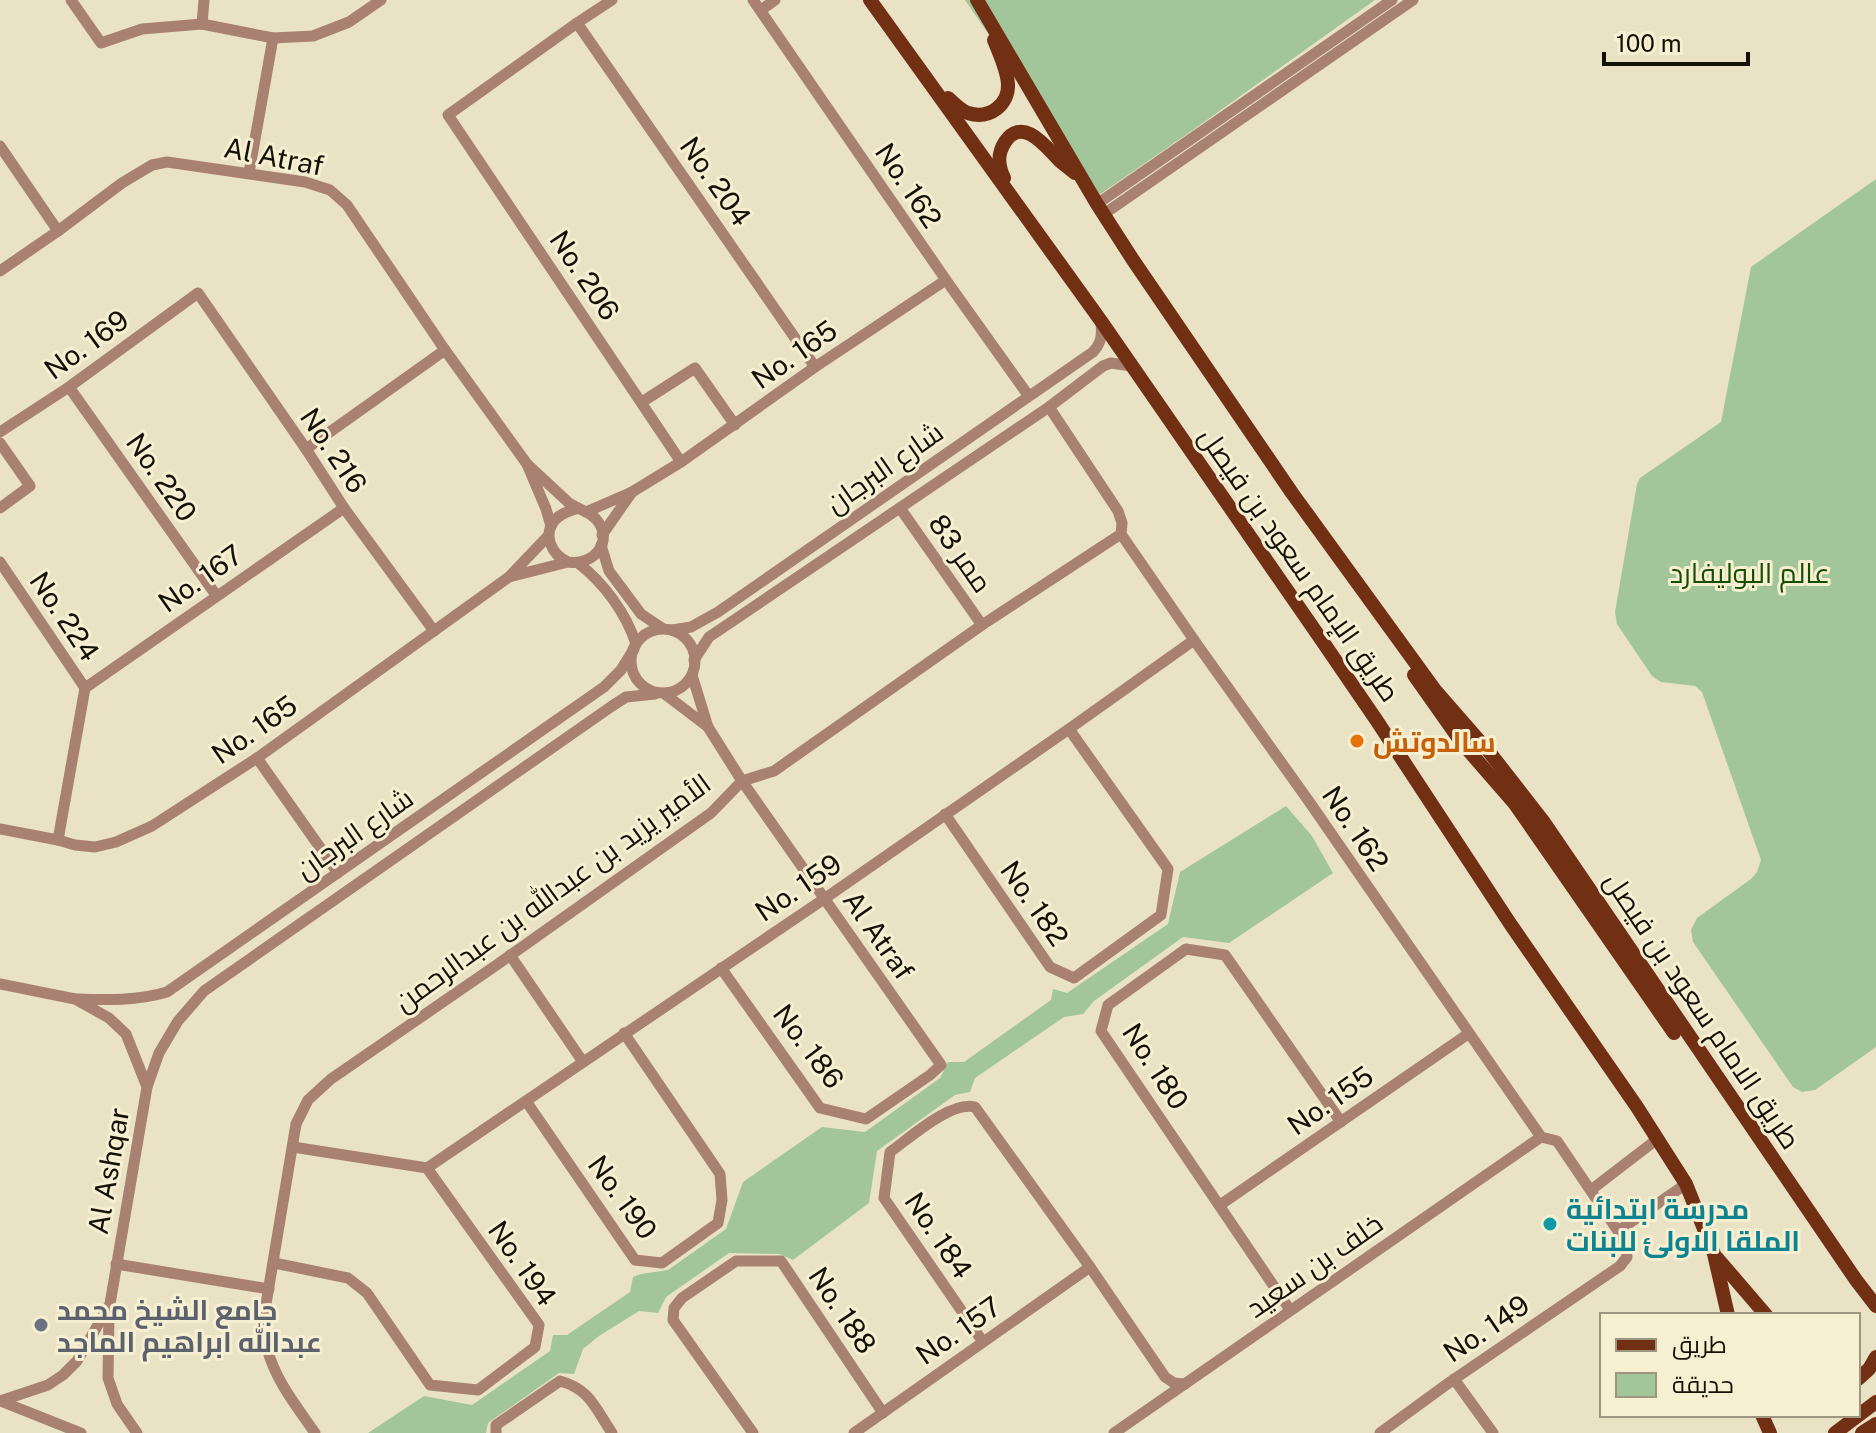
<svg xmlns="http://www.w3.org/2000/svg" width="1876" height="1433" viewBox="0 0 1876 1433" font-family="'Public Sans',Cairo,sans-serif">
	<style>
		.green { fill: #a2c699 }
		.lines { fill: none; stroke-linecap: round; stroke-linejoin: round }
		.minor { stroke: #a88172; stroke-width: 11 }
		.major { stroke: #712f13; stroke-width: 14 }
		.food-dot { fill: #e8710a; stroke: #f7efd2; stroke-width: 3 }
		.culture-dot { fill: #0f9aa8; stroke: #f7efd2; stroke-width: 3 }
		.worship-dot { fill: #6b7280; stroke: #f7efd2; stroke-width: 3 }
		.labels { text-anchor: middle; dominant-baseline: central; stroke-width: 6; stroke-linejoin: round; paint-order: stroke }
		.street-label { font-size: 28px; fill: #141107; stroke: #f7efd2 }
		.park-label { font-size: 28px; fill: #154e00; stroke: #f7efd2 }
		.food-label { font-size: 28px; font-weight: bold; fill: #c56008; stroke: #f7efd2; text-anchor: start }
		.culture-label { font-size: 28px; font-weight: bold; fill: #0d838f; stroke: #f7efd2; text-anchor: start }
		.worship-label { font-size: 28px; font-weight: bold; fill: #5b616d; stroke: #f7efd2; text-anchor: start }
	</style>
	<rect width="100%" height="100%" fill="#eae2c5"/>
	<!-- green -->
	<g class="green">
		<path d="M 965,0 L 1375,0 L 1193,130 L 1099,195 Z"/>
		<path d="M 1876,179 L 1876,1047 L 1815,1090 L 1802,1092 L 1793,1087 L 1693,942 L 1691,930 L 1697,918 L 1751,879 L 1757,872 L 1761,860 L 1702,692 L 1695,686 L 1661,682 L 1652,676 L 1617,624 L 1615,612 L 1637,484 L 1640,478 L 1721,422 L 1751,267 Z"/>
		<path d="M 1286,806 L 1312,836 L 1333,873 L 1229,943 L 1183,937 L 1094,1001 L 1083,1014 L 1064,1017 L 975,1078 L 970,1092 L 955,1095 L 877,1151 L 869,1203 L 793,1260 L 779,1254 L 729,1253 L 666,1297 L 658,1313 L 639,1311 L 599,1336 L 583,1349 L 574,1374 L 559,1373 L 488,1423 L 486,1433 L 368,1433 L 424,1396 L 472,1405 L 550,1351 L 553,1335 L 567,1335 L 630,1292 L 633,1277 L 641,1274 L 668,1270 L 726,1229 L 743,1182 L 822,1127 L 865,1132 L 940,1078 L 948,1062 L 964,1062 L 1051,1000 L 1053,989 L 1067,993 L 1168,924 L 1180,872 Z"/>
	</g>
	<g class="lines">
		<!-- minor -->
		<g class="minor">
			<path d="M 71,0 L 101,43 L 142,29 L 202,24 L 273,38 L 313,36 L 349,22 L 381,0"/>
			<path d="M 612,0 L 577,23 L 448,115 L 681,462"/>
			<path d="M 753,0 L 946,280 L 1028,395"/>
			<path d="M 761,10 L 775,0"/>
			<path d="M 577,23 L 815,367"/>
			<path d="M 202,24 L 204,0"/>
			<path d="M 0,146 L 58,231"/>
			<path d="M 249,173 L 273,38"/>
			<path d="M 1097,204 L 1392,0"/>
			<path d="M 1104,214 L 1413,0"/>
			<path d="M 0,271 L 58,231 L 122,183 L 152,165 L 167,162 L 305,182 L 330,190 L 347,205 L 445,350 L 527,464"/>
			<path d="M 69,387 L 216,595"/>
			<path d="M 642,402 L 695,368 L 735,425"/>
			<path d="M 1049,407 L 1118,511 L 1122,523 L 1121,534 L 1194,640 L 1308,800 L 1541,1137 L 1557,1141 L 1618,1231 L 1626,1246 L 1627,1257 L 1620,1266 L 1450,1382 L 1380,1433"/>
			<path d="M 0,432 L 69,387 L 198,293 L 306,449 L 344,508 L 434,631"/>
			<path d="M 0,443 L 30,486 L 0,508"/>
			<path d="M 306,449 L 445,350"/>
			<path d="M 900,508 L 982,625"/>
			<path d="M 586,512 L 632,492"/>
			<path d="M 551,526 L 546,509 L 527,464 L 569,503 L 578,508"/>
			<path d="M 549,535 L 509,577 L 568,562 C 594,566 615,541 596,519 C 591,514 585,511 578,508 C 570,511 561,513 555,520 C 542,535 552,555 568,562"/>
			<path d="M 602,535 L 632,492 L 681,462 L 815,367 L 946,280"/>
			<path d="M 601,545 L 609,571 L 641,614 L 662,628"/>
			<path d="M 0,562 L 85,688 L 58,840"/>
			<path d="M 578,563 C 604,583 626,613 636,644"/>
			<circle cx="663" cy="661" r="32"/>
			<path d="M 672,630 L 691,627 L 718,612 L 1093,352 C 1102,342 1102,335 1101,322"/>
			<path d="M 694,660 L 709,637 L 1049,407 L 1103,366 L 1111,363 L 1131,366"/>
			<path d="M 85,688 L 344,508"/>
			<path d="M 666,695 L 708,727 L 692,675"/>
			<path d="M 708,727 L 742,781 L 941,1065 L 930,1075 L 866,1119 L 820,1108 L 721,968"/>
			<path d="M 257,758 L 338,873"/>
			<path d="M 945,814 L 1050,967 L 1074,978 L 1161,915 L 1168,869 L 1069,729"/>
			<path d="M 0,829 L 58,840 L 75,845 L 95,847 L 116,842 L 152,826 L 257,758 L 509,577"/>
			<path d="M 510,955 L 583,1062"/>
			<path d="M 0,984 L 75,999 L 109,1018 L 126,1034 L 147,1087 L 110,1304 L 77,1361 L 63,1375 L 48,1385 L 0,1401"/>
			<path d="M 75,999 C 107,1000 137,1001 167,992 L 604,687 L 621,670 L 634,649"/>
			<path d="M 147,1087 L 159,1053 L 178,1021 L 204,991 L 612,706 L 626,697 L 655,694"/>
			<path d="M 526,1101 L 635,1260 L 662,1263 L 718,1223 L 722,1200 L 720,1174 L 624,1033"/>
			<path d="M 427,1168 L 824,899 L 1069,729 L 1194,640"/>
			<path d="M 1591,1190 L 1656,1140"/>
			<path d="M 1220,1205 L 1468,1034"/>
			<path d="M 1618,1231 L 1686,1184"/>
			<path d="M 274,1263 L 348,1278 L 367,1293 L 430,1385 L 478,1390 L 535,1347 L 539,1325 L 427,1168 L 293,1147"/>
			<path d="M 116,1264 L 269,1289"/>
			<path d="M 109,1309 L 108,1378 L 117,1404 L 137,1433"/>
			<path d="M 1290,1310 L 1101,1031 L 1108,1005 L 1186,949 L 1225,955 L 1341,1122"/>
			<path d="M 983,1342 L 884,1198 L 890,1152 C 910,1138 950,1101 975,1107 L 1090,1267 L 1165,1377 L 1174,1383 L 1185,1384"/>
			<path d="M 1454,1379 L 1493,1433"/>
			<path d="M 3,1402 L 81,1433"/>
			<path d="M 315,1433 C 297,1407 275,1380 267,1348 C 265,1338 265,1327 264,1316 L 296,1124 L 308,1100 L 331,1079 L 498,964 L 711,813 L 742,781 L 774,771 L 982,625 L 1121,534"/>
			<path d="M 496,1433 L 496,1425 L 560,1381 C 590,1389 595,1408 612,1433"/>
			<path d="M 753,1433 L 673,1320 L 674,1308 L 682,1298 L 736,1261 L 781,1261 L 883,1413"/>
			<path d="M 854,1433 L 1090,1267"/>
			<path d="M 1114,1433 L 1541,1137"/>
		</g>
		<!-- major -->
		<g class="major">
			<path d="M 870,0 L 1101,321 L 1325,645 L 1377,721 L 1511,925 L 1637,1107 L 1686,1184 L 1714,1254 L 1728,1315"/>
			<path d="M 977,0 L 1097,204 L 1133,260 L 1292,493 L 1435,690 L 1490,753 L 1543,821 L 1856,1280 L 1876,1306"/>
			<path d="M 948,98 C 954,103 960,110 968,113 C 989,120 1009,105 1008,84 C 1007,69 999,53 994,40"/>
			<path d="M 1004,178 C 998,165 997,154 1005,142 C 1023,115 1047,148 1060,161 C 1065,165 1070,169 1075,173"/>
			<path d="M 1414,675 L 1462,743 L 1515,804 L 1674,1033"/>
			<path d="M 1717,1258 L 1766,1315"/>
			<path d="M 1858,1379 L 1869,1369 L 1876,1357"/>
			<path d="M 1762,1415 L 1770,1433"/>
			<path d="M 1835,1433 L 1876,1402"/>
			<path d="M 1862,1433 L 1876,1424"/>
		</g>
	</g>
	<!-- markers -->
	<circle class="food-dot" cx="1357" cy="741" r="8"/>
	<circle class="culture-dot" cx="1550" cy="1224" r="8"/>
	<circle class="worship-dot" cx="41" cy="1325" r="8"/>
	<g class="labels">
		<!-- street labels -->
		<g class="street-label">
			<text transform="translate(274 156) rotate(11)">Al Atraf</text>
			<text transform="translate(716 181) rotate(55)">No. 204</text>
			<text transform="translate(909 185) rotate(56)">No. 162</text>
			<text transform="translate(585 275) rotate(56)">No. 206</text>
			<text transform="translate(86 344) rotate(-36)">No. 169</text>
			<text transform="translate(794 354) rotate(-35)">No. 165</text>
			<text transform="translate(334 450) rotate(56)">No. 216</text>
			<text transform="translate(884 467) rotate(-35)">شارع البرجان</text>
			<text transform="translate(162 477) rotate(55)">No. 220</text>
			<text transform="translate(961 553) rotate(55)">ممر 83</text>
			<text transform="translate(1300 564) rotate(55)">طريق الإمام سعود بن فيصل</text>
			<text transform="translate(200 578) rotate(-35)">No. 167</text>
			<text transform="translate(65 616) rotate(56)">No. 224</text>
			<text transform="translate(254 729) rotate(-35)">No. 165</text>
			<text transform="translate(1356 828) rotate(56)">No. 162</text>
			<text transform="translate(354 833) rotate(-35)">شارع البرجان</text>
			<text transform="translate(798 887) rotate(-34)">No. 159</text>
			<text transform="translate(552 892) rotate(-36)">الأمير يزيد بن عبدالله بن عبدالرحمن</text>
			<text transform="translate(1035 903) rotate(55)">No. 182</text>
			<text transform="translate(879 935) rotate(55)">Al Atraf</text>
			<text transform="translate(1703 1010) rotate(56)">طريق الامام سعود بن فيصل</text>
			<text transform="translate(809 1046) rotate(53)">No. 186</text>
			<text transform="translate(1156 1066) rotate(57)">No. 180</text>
			<text transform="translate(1330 1100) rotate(-35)">No. 155</text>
			<text transform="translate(108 1171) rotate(-80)">Al Ashqar</text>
			<text transform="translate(623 1197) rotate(54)">No. 190</text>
			<text transform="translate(939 1235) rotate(56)">No. 184</text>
			<text transform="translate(523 1263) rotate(55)">No. 194</text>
			<text transform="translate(1314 1265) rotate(-35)">خلف بن سعيد</text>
			<text transform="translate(843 1310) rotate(56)">No. 188</text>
			<text transform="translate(1486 1328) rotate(-34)">No. 149</text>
			<text transform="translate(958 1330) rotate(-35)">No. 157</text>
		</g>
		<!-- park labels -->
		<g class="park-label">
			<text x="1750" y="572">عالم البوليفارد</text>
		</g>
		<!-- food labels -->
		<g class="food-label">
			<text x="1373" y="741">سالدوتش</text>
		</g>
		<!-- culture labels -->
		<g class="culture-label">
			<text x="1566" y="1208">مدرسة ابتدائية<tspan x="1566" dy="32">الملقا الاولئ للبنات</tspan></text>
		</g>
		<!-- worship labels -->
		<g class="worship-label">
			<text x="57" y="1309">جامع الشيخ محمد<tspan x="57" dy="32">عبدالله ابراهيم الماجد</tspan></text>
		</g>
	</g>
	<!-- legend -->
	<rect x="1600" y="1313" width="260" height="104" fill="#f7efd2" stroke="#9c9681" stroke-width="2"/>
	<rect x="1616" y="1339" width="40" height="12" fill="#712f13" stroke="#9c9681" stroke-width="2"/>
	<text x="1672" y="1353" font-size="24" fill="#141107">طريق</text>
	<rect x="1616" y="1373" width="40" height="24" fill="#a2c699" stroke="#9c9681" stroke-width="2"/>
	<text x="1672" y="1393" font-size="24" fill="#141107">حديقة</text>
	<!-- scale -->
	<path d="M1604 52v12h144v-12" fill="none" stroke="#141107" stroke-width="4"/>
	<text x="1616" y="52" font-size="24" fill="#141107" stroke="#f7efd2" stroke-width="6" paint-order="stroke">100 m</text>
</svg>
